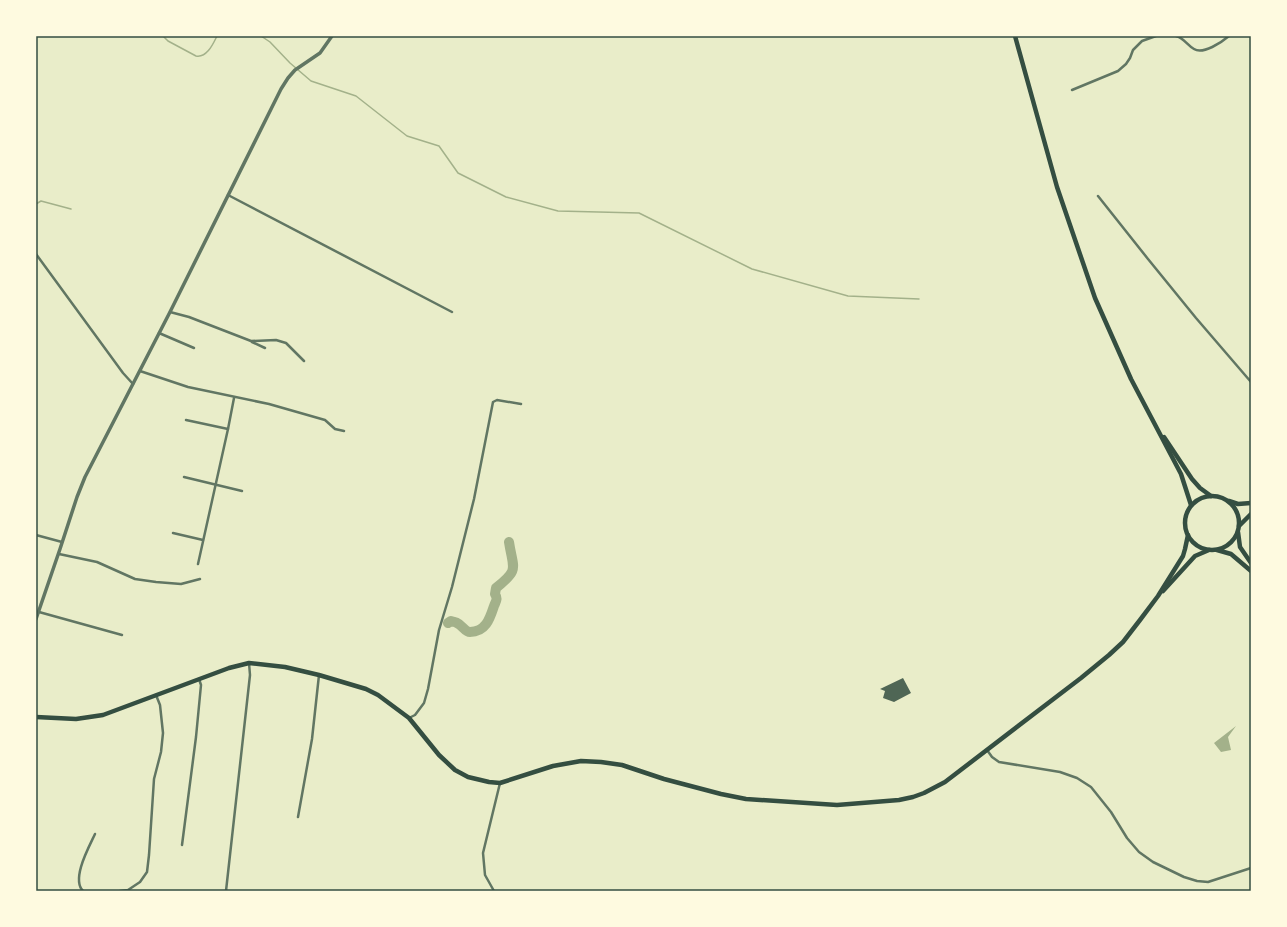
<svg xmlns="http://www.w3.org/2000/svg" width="1287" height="927" viewBox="0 0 1287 927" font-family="'Playfair Display',serif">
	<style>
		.water { fill: #a3b18a }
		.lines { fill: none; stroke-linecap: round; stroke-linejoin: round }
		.stream { stroke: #a3b18a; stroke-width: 1.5 }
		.river { stroke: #a3b18a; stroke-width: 10 }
		.building { fill: #4f6655 }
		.minor { stroke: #617663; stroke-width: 2.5 }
		.tertiary { stroke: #617663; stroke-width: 3.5 }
		.primary { stroke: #344e41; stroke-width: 4.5 }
		.neatline { fill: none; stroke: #344e41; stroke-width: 1.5 }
	</style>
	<rect width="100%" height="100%" fill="#e9edc9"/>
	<!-- water -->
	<path class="water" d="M 1236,726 L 1228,737 L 1231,750 L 1221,752 L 1214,743 Z"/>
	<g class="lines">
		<!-- stream -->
		<g class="stream">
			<path d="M 163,36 L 168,41 L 196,56 C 207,58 213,44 217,36"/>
			<path d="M 261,36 L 270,42 L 290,63 L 311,81 L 356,96 L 407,136 L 439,146 L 458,173 L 506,197 L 558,211 L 639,213 L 752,269 L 848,296 L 919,299"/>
			<path d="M 36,204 L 41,201 L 71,209"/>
		</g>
		<!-- river -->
		<path class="river" d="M 448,623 L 451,621 C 453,622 456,622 457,623 C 462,625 465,632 470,632 C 486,632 490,618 494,606 C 496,601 498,599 495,594 L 496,588 C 520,569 513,569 509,542"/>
	</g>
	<!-- building -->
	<path class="building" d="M 903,678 L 911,693 L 894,702 L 883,698 L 885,691 L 880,689 Z"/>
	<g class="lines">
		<!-- minor -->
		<g class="minor">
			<path d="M 1176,36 C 1184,38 1187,45 1194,49 C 1203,55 1222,42 1229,36"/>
			<path d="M 1072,90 L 1118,71 L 1126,64 L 1130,58 L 1133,50 L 1142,41 L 1156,36"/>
			<path d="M 228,195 L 452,312"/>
			<path d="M 1098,196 L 1148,259 L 1196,318 L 1251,382"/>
			<path d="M 36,254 L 123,373 L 133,384"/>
			<path d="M 170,312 L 189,317 L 251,341 L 276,340 L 286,343 L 304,361"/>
			<path d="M 159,333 L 194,348"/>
			<path d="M 252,342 L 265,348"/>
			<path d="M 140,371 L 188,387 L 269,404 L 325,420 L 335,429 L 344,431"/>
			<path d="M 186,420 L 228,429"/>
			<path d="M 184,477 L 242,491"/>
			<path d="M 173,533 L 203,540"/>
			<path d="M 36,535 L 62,542"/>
			<path d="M 59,554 L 97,562 L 135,579 L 156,582 L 181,584 L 200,579"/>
			<path d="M 198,564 L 228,429 L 234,398"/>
			<path d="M 39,612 L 122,635"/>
			<path d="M 409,718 L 415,715 L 424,703 L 428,689 L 439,630 L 452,587 L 474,499 L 493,402 L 497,400 L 521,404"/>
			<path d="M 987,750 L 992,757 L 999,762 L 1060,772 L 1077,778 L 1091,787 L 1111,812 L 1127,838 L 1139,852 L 1153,862 L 1184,877 L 1197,881 L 1208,882 L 1251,868"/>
			<path d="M 298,817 L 312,739 L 319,675"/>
			<path d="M 182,845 L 196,737 L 201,685 L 199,679"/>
			<path d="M 83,891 C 71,879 89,847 95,834"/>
			<path d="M 120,891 L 128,890 L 140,882 L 147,872 L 149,855 L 154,779 L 161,752 L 163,733 L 160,705 L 156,695"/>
			<path d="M 226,891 L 250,675 L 249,663"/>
			<path d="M 494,891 L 485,875 L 483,853 L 500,783"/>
		</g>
		<!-- tertiary -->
		<path class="tertiary" d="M 36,619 L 60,549 L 77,497 L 85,477 L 170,312 L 281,89 L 288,78 L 295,70 L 320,53 L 332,36"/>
		<!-- primary -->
		<g class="primary">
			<path d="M 1015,36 L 1057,187 L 1095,298 L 1131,379 L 1181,474 L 1191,505"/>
			<path d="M 1164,437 L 1192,479 L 1200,488 L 1211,496"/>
			<circle cx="1212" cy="523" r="27"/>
			<path d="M 1229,501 L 1238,504 L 1251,503"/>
			<path d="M 1239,526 L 1251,514"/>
			<path d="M 1238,532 L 1240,547 L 1251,563"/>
			<path d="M 1217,550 L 1231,554 L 1251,571"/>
			<path d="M 1163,591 L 1195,556 L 1209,550"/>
			<path d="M 36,717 L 76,719 L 103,715 L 229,668 L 249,663 L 285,667 L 319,675 L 366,689 L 378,695 L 409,718 L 439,755 L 455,770 L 468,777 L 489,782 L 500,783 L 553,766 L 581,761 L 601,762 L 622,765 L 664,779 L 721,794 L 746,799 L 837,805 L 899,800 L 913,797 L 924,793 L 945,782 L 1081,678 L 1109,655 L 1123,642 L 1140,620 L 1158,596 L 1183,556 L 1185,549 L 1188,535"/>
		</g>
	</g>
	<!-- border -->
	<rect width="1287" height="927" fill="none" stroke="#fefae0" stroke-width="74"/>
	<rect x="37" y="37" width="1213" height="853" class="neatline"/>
</svg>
